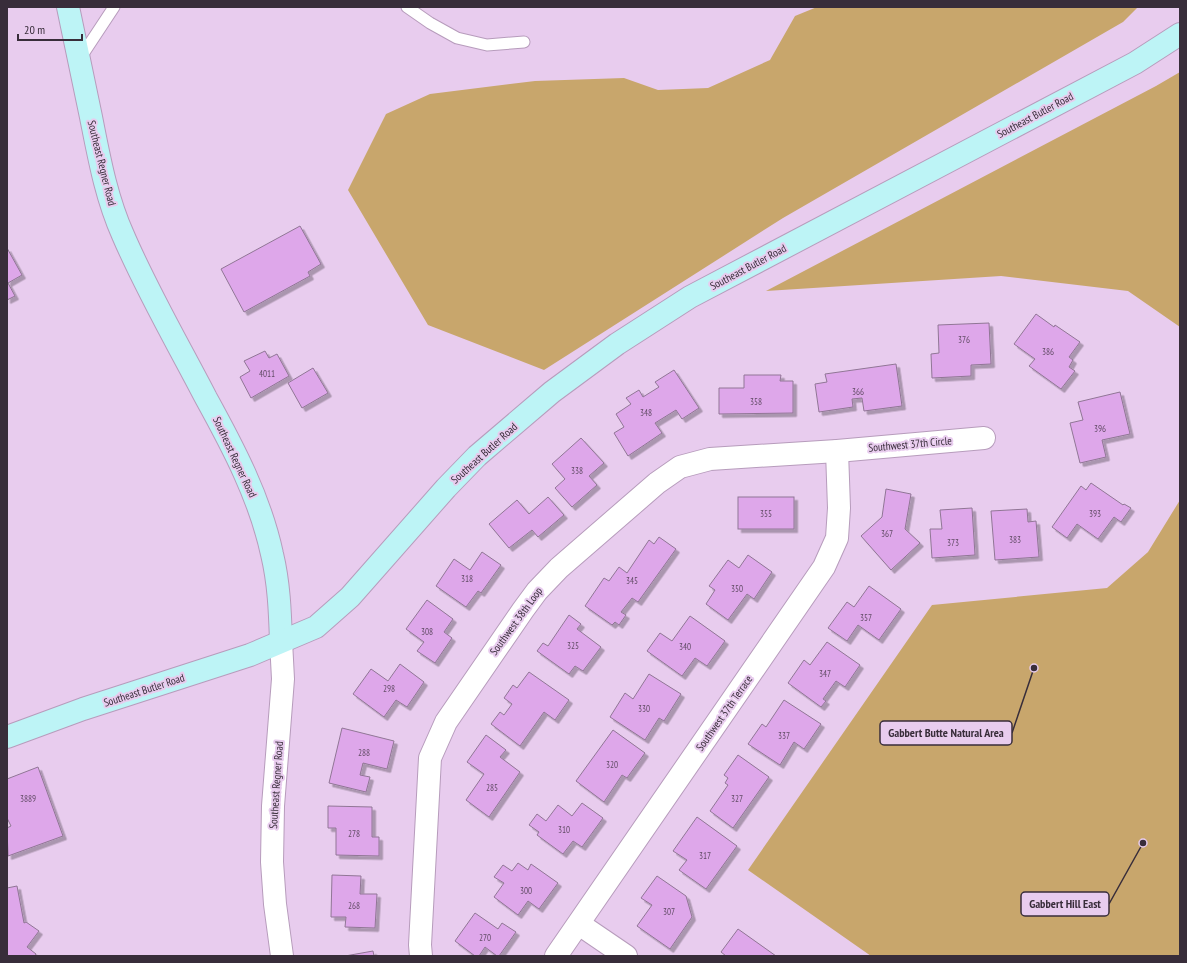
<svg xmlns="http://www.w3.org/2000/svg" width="1187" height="963" viewBox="0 0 1187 963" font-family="'PT Sans Narrow',sans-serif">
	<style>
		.green { fill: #c8a66c }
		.building { fill: #dea7ea; stroke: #907695; filter: url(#shadow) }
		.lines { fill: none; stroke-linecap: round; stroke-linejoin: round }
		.service-casing { stroke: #b79cbc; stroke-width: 13 }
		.minor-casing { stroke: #b79cbc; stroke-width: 24 }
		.tertiary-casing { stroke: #b79cbc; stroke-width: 24 }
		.secondary-casing { stroke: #b79cbc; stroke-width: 24 }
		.service { stroke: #fff; stroke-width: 11 }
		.minor { stroke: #fff; stroke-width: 22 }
		.tertiary { stroke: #fff; stroke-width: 22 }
		.secondary { stroke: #bdf4f6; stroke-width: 22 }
		.labels { text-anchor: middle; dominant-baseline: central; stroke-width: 4; stroke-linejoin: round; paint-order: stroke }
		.number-label { font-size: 9px; fill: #624c66 }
		.street-label { font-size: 11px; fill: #382d3a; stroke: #e8ccee }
		.leader { fill: none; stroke: #382d3a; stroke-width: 1.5 }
		.callout-dot { fill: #382d3a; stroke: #e8ccee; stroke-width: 1.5 }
		.callout { fill: #e8ccee; stroke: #382d3a; stroke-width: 1.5 }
		.callout-label { font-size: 12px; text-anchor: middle; font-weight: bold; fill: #382d3a }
	</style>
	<defs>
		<filter id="shadow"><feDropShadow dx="3.5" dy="3.5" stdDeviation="0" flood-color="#0004"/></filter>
	</defs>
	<rect width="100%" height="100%" fill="#e8ccee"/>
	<!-- green -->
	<g class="green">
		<path d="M 817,7 L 1138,7 L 1123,22 L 783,218 L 544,370 L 428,325 L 348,190 L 386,114 L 430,94 L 535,81 L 624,78 L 658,90 L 708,88 L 770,60 L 795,16 Z"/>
		<path d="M 1180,72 L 1180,327 L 1128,291 L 1001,276 L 766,291 L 1156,86 Z"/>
		<path d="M 1180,500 L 1180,956 L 871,956 L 748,870 L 932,605 L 1107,588 L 1148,552 Z"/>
	</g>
	<!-- building -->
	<g class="building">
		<path d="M 300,226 L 321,264 L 308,272 L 310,276 L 244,312 L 221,269 Z"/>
		<path d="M 7,248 L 22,275 L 8,283 L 15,296 L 7,300 Z"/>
		<path d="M 1036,314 L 1054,327 L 1055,325 L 1080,342 L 1069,357 L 1073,360 L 1069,367 L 1075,371 L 1061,389 L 1029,366 L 1035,359 L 1014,344 Z"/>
		<path d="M 989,323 L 991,364 L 971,365 L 971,376 L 932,378 L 931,354 L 939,353 L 938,325 Z"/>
		<path d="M 265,351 L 269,358 L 277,354 L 289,376 L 251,398 L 240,377 L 250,371 L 244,361 Z"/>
		<path d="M 896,364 L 902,406 L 864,411 L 862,398 L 852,399 L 853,407 L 819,412 L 815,384 L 827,382 L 825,374 Z"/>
		<path d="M 313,368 L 328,393 L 302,408 L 288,383 Z"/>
		<path d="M 674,370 L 699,408 L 682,419 L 676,410 L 655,423 L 662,433 L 628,456 L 614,433 L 624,427 L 616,414 L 631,404 L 626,398 L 639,390 L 643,397 L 659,387 L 655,382 Z"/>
		<path d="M 744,375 L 781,375 L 780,381 L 793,381 L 793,413 L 719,414 L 719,388 L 744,388 Z"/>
		<path d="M 1120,392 L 1130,434 L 1102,440 L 1106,457 L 1080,463 L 1070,423 L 1083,420 L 1078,402 Z"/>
		<path d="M 581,438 L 604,463 L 589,476 L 597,485 L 572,507 L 555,488 L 565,479 L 552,464 Z"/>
		<path d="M 1091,483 L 1123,505 L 1124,504 L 1131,508 L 1121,522 L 1114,517 L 1098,539 L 1077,524 L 1067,538 L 1052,527 L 1081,486 L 1086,490 Z"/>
		<path d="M 886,489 L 911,494 L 905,529 L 920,543 L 891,570 L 861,536 L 882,517 Z"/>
		<path d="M 548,497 L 564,515 L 538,537 L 532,530 L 509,548 L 489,524 L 517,500 L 529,514 Z"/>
		<rect x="738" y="497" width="56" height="32"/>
		<path d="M 972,508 L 975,555 L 932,558 L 930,529 L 942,529 L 940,510 Z"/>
		<path d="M 1027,509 L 1028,522 L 1036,521 L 1039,557 L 995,560 L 991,511 Z"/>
		<path d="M 659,537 L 676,549 L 638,602 L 632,598 L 621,612 L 626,615 L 619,625 L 615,622 L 612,625 L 585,606 L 604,578 L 609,581 L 619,567 L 627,573 L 649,540 L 654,544 Z"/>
		<path d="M 482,552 L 501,565 L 481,593 L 478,591 L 466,607 L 436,586 L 454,559 L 470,570 Z"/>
		<path d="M 748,555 L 772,572 L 754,599 L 747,594 L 728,620 L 706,604 L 715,590 L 709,586 L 728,560 L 739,568 Z"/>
		<path d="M 869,586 L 901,609 L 879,640 L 858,625 L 847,641 L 828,628 L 847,602 L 854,607 Z"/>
		<path d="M 427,600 L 453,619 L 444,632 L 452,638 L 435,663 L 417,651 L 424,642 L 406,629 Z"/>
		<path d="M 569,615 L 581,624 L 577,629 L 601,647 L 583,671 L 575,666 L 569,674 L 537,651 L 543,643 L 548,646 Z"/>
		<path d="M 690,616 L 725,641 L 707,666 L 695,658 L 682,676 L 647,651 L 660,633 L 672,641 Z"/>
		<path d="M 827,642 L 860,665 L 845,687 L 836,681 L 823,699 L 826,701 L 821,707 L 788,683 L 804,660 L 810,665 Z"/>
		<path d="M 400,664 L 424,682 L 407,707 L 396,700 L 384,717 L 353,694 L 371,669 L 388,681 Z"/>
		<path d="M 529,672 L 569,700 L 555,720 L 544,712 L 520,746 L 491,724 L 500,712 L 504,715 L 512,704 L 504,698 L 513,685 L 517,688 Z"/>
		<path d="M 649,674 L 681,694 L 664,721 L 659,718 L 645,740 L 610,717 L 625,693 L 633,699 Z"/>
		<path d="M 784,700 L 821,724 L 804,749 L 794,742 L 780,765 L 748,744 L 762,724 L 766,727 Z"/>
		<path d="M 342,728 L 394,741 L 387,769 L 363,763 L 360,775 L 370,777 L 366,792 L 329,783 Z"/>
		<path d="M 613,730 L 645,753 L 627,778 L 622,775 L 604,802 L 576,781 Z"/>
		<path d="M 486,735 L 506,750 L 500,757 L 520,772 L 489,817 L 466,800 L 484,774 L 467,762 Z"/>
		<path d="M 738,755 L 769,777 L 733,828 L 710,811 L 728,785 L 725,783 L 728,778 L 724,775 Z"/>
		<path d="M 38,767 L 63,836 L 8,856 L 7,828 L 11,826 L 7,818 L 7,779 Z"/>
		<path d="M 582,803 L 603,818 L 582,847 L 573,841 L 563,854 L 537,835 L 539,832 L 529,825 L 537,814 L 546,821 L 558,805 L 572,816 Z"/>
		<path d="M 328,806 L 372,807 L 372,837 L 379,837 L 379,856 L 336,855 L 336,828 L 328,828 Z"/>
		<path d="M 697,817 L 737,846 L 706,889 L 679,870 L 687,860 L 673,851 Z"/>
		<path d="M 518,863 L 528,870 L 531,864 L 558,883 L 539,909 L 528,901 L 518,915 L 494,897 L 504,883 L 494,877 L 503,865 L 512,871 Z"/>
		<path d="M 332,875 L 361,876 L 360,894 L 377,894 L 375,928 L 345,927 L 346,917 L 331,917 Z"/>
		<path d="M 657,876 L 686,896 L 692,917 L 670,949 L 637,926 L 652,905 L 641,898 Z"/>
		<path d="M 17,886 L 24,923 L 26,922 L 39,931 L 27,947 L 36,954 L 35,956 L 7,956 L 7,888 Z"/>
		<path d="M 475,913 L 498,929 L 502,923 L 516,932 L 499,956 L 497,956 L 485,947 L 479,956 L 475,956 L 455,941 Z"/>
		<path d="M 738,929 L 776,956 L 726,956 L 721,952 Z"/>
		<path d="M 373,951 L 374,956 L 345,956 Z"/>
	</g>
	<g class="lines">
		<defs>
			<g id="service">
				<path d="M 407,7 L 430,23 L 457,38 L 487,45 L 524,42"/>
				<path d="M 79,60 L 114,7"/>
			</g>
			<g id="minor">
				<path d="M 579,924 L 626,956"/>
				<path d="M 421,956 L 420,945 L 430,758 L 446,722 L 523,610 L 537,591 L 559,568 L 657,483 L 680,467 L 710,459 L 837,451 L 984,438"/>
				<path d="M 556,956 L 824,567 L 837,538 L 839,508 L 837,451"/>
			</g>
			<path id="tertiary" d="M 281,641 L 283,679 L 273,806 L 272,862 L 275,904 L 282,956"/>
			<g id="secondary">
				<path d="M 68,7 C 76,44 83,80 91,117 C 99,157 106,197 123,235 C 147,291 178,344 206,398 C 233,447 260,498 272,554 C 279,583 280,612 281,641"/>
				<path d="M 7,737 L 83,709 L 250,655 L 316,627 L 350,597 L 446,488 L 477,456 L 552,392 L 617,344 L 690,297 L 1135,63 L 1180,34"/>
			</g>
		</defs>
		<!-- service casing -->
		<use href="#service" class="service-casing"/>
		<!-- minor casing -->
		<use href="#minor" class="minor-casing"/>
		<!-- tertiary casing -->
		<use href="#tertiary" class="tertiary-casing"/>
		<!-- secondary casing -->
		<use href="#secondary" class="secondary-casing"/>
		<!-- service -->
		<use href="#service" class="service"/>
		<!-- minor -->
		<use href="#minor" class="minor"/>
		<!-- tertiary -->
		<use href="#tertiary" class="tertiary"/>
		<!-- secondary -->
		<use href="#secondary" class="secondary"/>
	</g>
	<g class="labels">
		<!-- number labels -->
		<g class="number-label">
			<text x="964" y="339">376</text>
			<text x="1048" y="351">386</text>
			<text x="267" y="373">4011</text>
			<text x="858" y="391">366</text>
			<text x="756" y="401">358</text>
			<text x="646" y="412">348</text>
			<text x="1100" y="428">396</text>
			<text x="577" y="470">338</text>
			<text x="766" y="513">355</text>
			<text x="1095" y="513">393</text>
			<text x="887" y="533">367</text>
			<text x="1015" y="539">383</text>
			<text x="953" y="542">373</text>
			<text x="467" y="578">318</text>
			<text x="632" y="580">345</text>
			<text x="737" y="588">350</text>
			<text x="866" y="617">357</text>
			<text x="427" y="631">308</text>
			<text x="573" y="645">325</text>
			<text x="685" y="646">340</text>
			<text x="825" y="673">347</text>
			<text x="389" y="688">298</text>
			<text x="644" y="708">330</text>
			<text x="784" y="735">337</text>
			<text x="364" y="752">288</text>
			<text x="612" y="764">320</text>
			<text x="492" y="787">285</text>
			<text x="28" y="798">3889</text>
			<text x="737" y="798">327</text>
			<text x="564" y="829">310</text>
			<text x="354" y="833">278</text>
			<text x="705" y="855">317</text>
			<text x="526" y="890">300</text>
			<text x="354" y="905">268</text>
			<text x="669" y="911">307</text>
			<text x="485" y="937">270</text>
		</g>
		<!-- street labels -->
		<g class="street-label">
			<text transform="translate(1035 115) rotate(-28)">Southeast Butler Road</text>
			<text transform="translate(102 163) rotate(76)">Southeast Regner Road</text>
			<text transform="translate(748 267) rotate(-28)">Southeast Butler Road</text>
			<text transform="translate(910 444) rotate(-5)">Southwest 37th Circle</text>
			<text transform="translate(484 453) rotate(-42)">Southeast Butler Road</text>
			<text transform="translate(235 457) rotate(65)">Southeast Regner Road</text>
			<text transform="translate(516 621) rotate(-54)">Southwest 38th Loop</text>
			<text transform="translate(144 690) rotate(-18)">Southeast Butler Road</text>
			<text transform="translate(724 713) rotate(-55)">Southwest 37th Terrace</text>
			<text transform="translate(276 785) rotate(-86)">Southeast Regner Road</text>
		</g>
	</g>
	<!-- callouts -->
	<path class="leader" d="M1034 668L1012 733M1143 843L1109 904"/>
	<g class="callout-dot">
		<circle cx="1034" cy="668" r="4"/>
		<circle cx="1143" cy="843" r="4"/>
	</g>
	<g class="callout">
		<rect x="880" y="721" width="132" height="24" rx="4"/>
		<rect x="1021" y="892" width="88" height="24" rx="4"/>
	</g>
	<g class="callout-label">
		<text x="946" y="737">Gabbert Butte Natural Area</text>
		<text x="1065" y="908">Gabbert Hill East</text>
	</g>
	<!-- border -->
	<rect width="1187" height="963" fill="none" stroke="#382d3a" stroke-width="16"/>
	<!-- scale -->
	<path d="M18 34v6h64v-6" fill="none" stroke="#382d3a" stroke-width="2"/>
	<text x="24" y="34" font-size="12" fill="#382d3a" stroke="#e8ccee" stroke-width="3" paint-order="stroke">20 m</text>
</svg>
